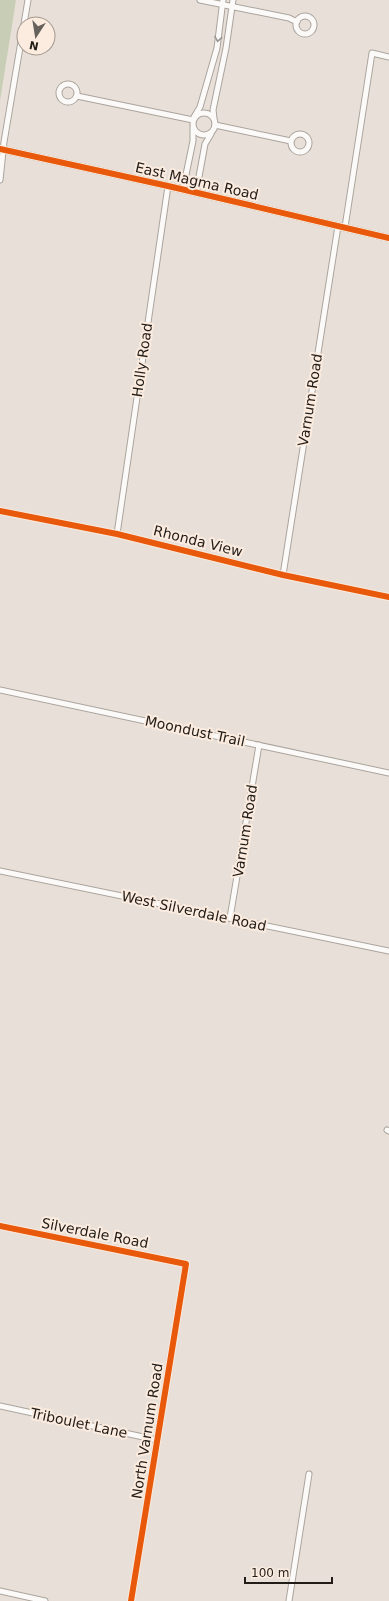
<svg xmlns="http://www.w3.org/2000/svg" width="389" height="1601" viewBox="0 0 389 1601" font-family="'DejaVu Sans',sans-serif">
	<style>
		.green { fill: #c8ceb5 }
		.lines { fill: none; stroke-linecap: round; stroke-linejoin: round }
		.minor-casing { stroke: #aaa49d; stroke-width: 7 }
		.tertiary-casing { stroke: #aaa49d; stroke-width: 8 }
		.minor { stroke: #fcfaf9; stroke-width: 5 }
		.tertiary { stroke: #fcfaf9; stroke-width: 6 }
		.cycleway-casing { stroke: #fcecdf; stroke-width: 8 }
		.cycleway { stroke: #e8590c; stroke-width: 6 }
		.oneway { stroke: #9a9693 }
		.labels { text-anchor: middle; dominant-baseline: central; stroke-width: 4; stroke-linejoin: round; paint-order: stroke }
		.street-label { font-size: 14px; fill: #221c17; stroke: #fcecdf }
	</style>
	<rect width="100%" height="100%" fill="#e8e0d8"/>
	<!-- green -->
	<path class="green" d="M 0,0 L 16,0 L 0,101 Z"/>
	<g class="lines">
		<defs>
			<g id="minor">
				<path d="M 200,0 L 289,18 L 297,22"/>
				<circle cx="305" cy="25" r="9"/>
				<circle cx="68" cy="93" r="9"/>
				<path d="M 77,96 L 193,120"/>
				<circle cx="204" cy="124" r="11"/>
				<path d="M 194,117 L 200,107 L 217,48 L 223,0"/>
				<path d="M 214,118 L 213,110 L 226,48 L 233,0"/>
				<path d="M 215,125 L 291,141"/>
				<circle cx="300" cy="143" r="9"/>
				<path d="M 0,180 L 4,142 L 28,0"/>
				<path d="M 183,189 L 193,141 L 193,128"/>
				<path d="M 196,193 L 205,144 L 211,134"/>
				<path d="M 345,227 L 372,53 L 389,57"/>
				<path d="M 0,511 L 117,534 L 283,575 L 389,597"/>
				<path d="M 117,534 L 168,186"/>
				<path d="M 283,575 L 338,226"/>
				<path d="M 0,690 L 389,773"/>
				<path d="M 0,871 L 389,951"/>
				<path d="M 230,918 L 259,745"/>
				<path d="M 387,1130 L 389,1131"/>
				<path d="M 0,1226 L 186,1264 L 131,1601"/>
				<path d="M 0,1406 L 157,1440"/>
				<path d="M 0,1591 L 45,1601"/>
				<path d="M 289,1601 L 309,1474"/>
			</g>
			<path id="tertiary" d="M 0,149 L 168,186 L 389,238"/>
		</defs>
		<!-- minor casing -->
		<use href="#minor" class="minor-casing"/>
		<!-- tertiary casing -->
		<use href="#tertiary" class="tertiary-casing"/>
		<!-- minor -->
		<use href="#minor" class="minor"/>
		<!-- tertiary -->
		<use href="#tertiary" class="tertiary"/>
		<defs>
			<g id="cycleway">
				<path d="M 0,149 L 168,186 L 389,238"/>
				<path d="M 0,511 L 117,534 L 283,575 L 389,597"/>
				<path d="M 0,1226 L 186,1264 L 131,1601"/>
			</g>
		</defs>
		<!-- cycleway casing -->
		<use href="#cycleway" class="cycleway-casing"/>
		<!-- cycleway -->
		<use href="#cycleway" class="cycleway"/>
	</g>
	<!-- one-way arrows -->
	<defs><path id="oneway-chevron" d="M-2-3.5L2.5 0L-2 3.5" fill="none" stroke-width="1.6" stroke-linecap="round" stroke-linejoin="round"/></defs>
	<use class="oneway" href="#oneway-chevron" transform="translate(218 39) rotate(100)"/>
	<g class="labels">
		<!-- street labels -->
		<g class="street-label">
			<text transform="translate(197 181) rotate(13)">East Magma Road</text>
			<text transform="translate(142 360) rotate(-82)">Holly Road</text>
			<text transform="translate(310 400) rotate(-81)">Varnum Road</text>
			<text transform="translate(198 541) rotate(14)">Rhonda View</text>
			<text transform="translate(195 731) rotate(12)">Moondust Trail</text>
			<text transform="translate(245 831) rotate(-81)">Varnum Road</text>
			<text transform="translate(194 911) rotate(12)">West Silverdale Road</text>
			<text transform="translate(95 1233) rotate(11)">Silverdale Road</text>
			<text transform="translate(79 1423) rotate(12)">Triboulet Lane</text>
			<text transform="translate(147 1431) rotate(-81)">North Varnum Road</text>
		</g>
	</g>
	<!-- north arrow -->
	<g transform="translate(36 36) rotate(192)"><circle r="19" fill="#fcecdf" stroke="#a5998f"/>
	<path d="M0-3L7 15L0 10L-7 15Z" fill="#67615b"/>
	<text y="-6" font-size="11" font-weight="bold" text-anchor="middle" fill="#221c17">N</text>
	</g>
	<!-- scale -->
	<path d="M245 1577v6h87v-6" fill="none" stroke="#221c17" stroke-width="2"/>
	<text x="251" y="1577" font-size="12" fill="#221c17" stroke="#fcecdf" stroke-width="3" paint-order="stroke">100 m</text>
</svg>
